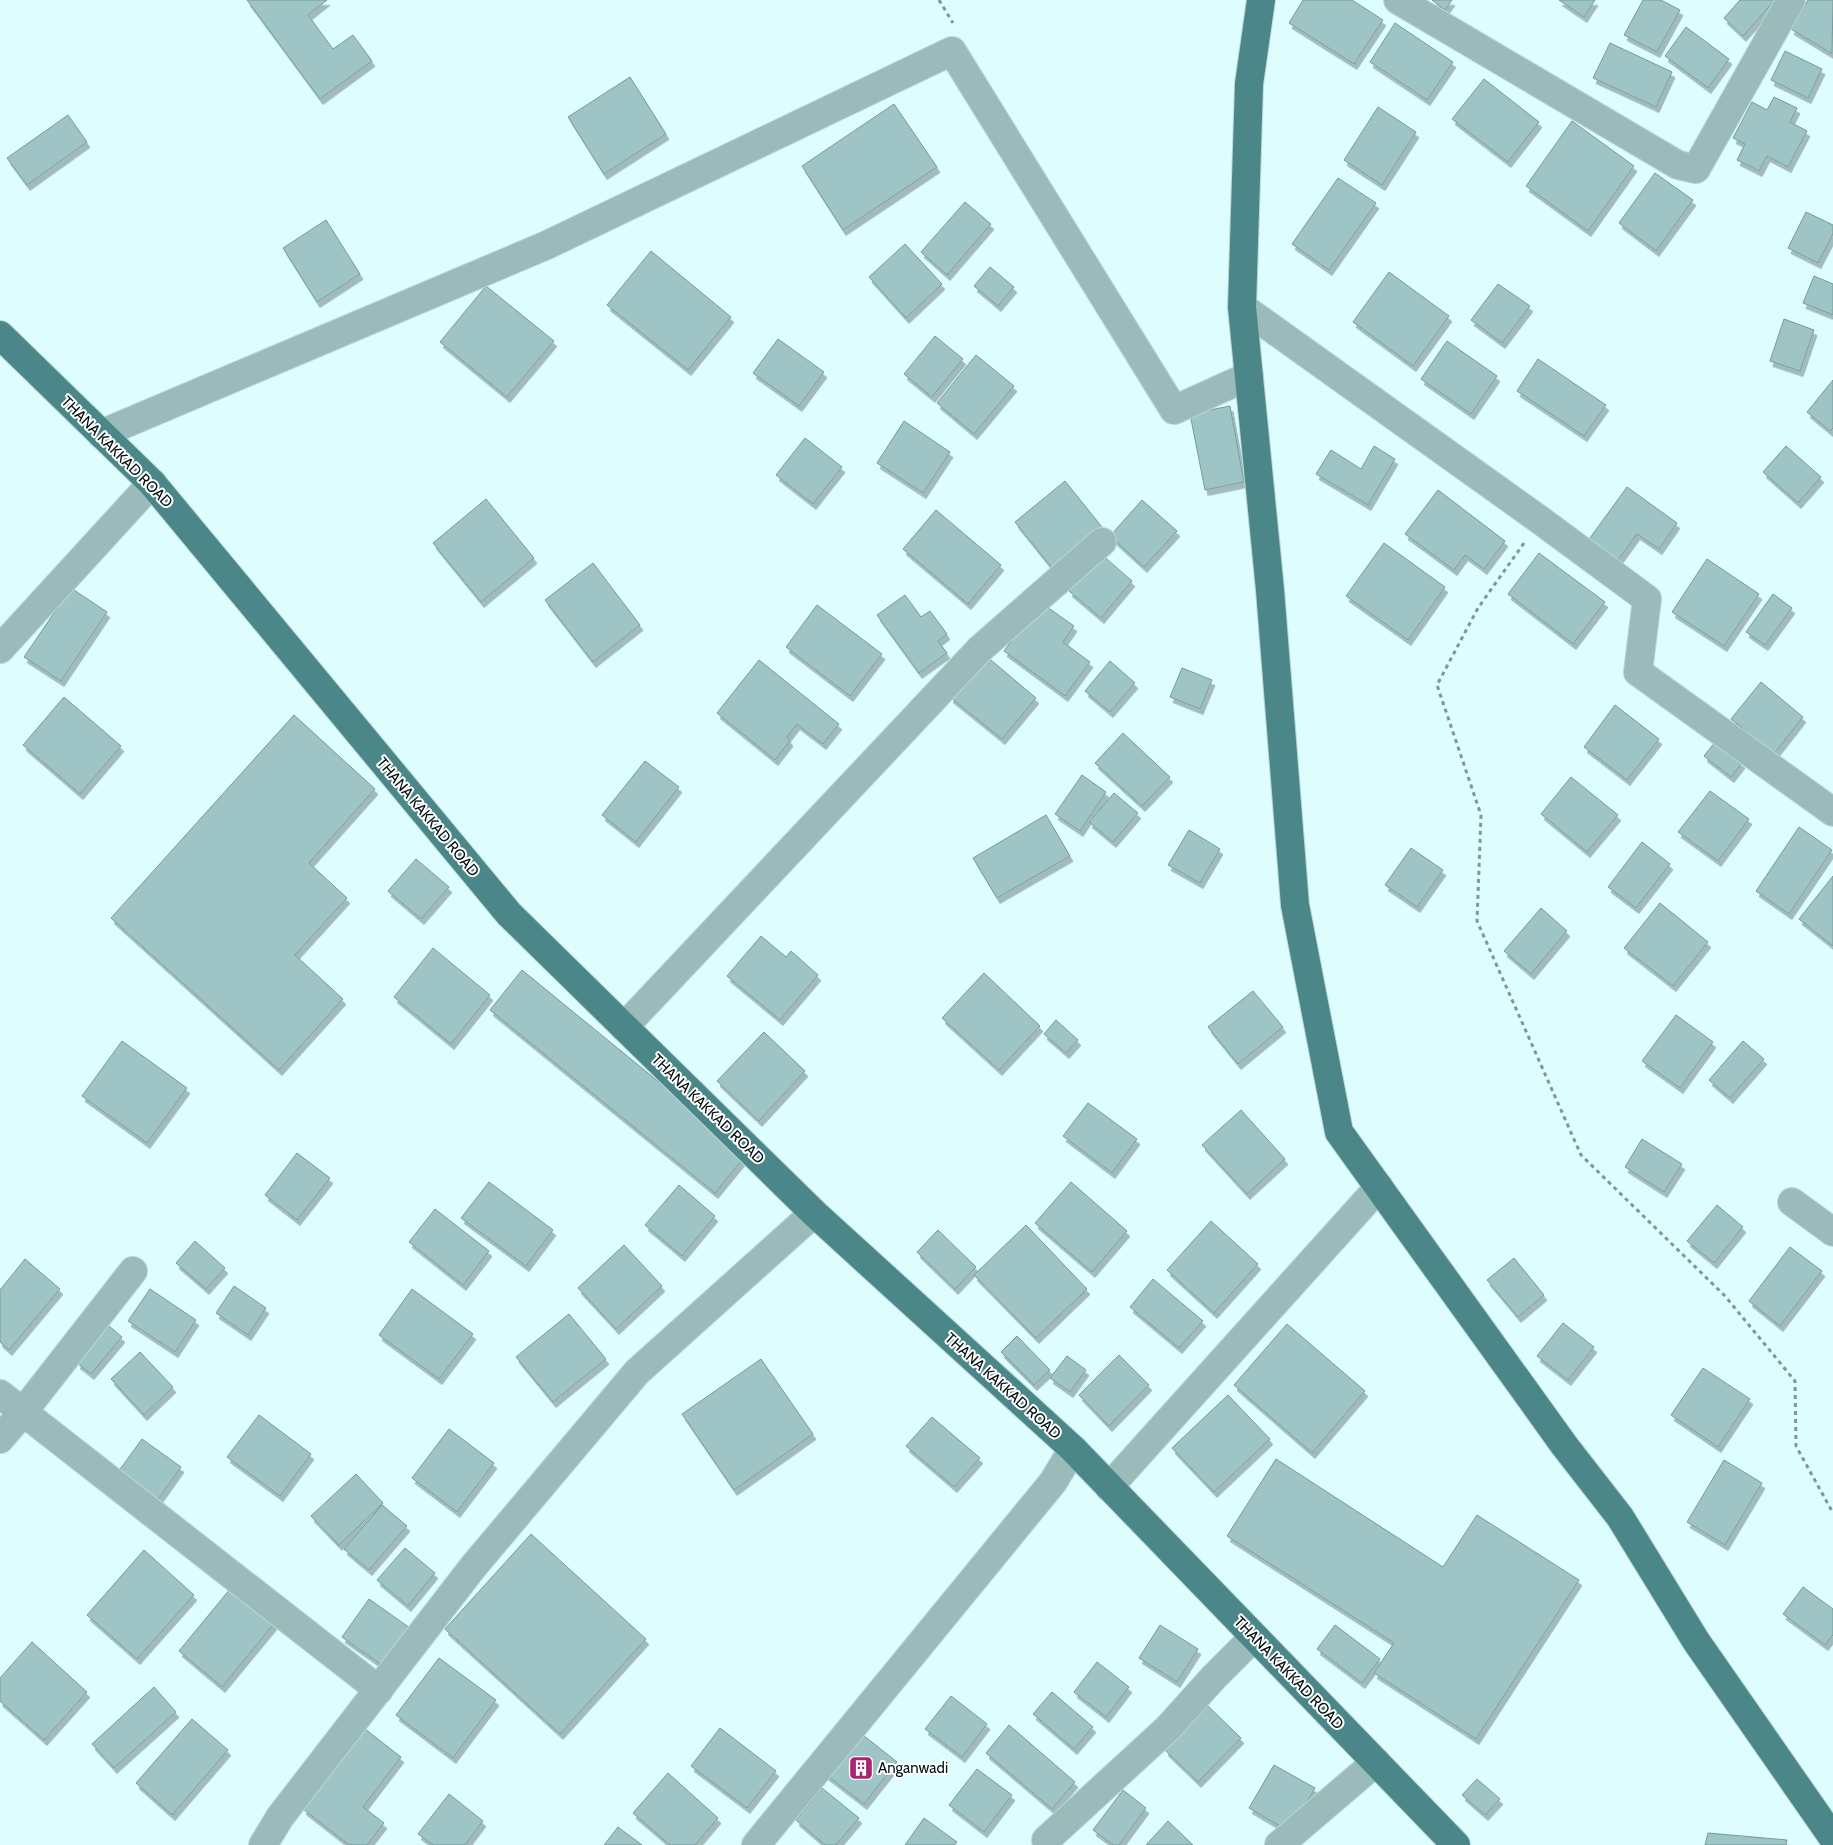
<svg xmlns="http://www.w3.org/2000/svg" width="1833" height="1845" viewBox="0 0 1833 1845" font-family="Cabin,sans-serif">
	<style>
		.building { fill: #9ec4c5; stroke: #769b9c; filter: url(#shadow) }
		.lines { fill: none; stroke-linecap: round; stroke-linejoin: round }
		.minor-casing { stroke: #bad7d8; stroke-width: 30 }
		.major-casing { stroke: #bad7d8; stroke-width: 30 }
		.path { stroke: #7f9797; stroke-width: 3; stroke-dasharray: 4 4; stroke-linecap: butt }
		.minor { stroke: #9bbaba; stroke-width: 28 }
		.major { stroke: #4b8788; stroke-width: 28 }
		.labels { text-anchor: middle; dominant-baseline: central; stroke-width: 4; stroke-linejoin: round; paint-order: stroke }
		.street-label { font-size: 15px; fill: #031010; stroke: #fff }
		.poi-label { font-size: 15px; fill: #031010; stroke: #fff; text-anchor: start }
	</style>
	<defs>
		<filter id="shadow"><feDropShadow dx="3" dy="5.5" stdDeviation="0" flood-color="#0004"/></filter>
	</defs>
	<rect width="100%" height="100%" fill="#ddfdfe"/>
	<!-- building -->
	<g class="building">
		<path d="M 247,0 L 327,0 L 308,15 L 333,49 L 353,35 L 372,61 L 320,99 Z"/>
		<path d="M 1303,0 L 1352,0 L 1383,20 L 1354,64 L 1289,23 Z"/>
		<path d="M 1432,0 L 1452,0 L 1445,10 Z"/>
		<path d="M 1559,0 L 1595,0 L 1584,17 Z"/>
		<path d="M 1643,0 L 1661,0 L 1680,10 L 1657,52 L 1624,35 Z"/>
		<path d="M 1740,0 L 1775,0 L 1743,36 L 1724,18 Z"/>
		<path d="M 1808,0 L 1833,0 L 1832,54 L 1791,29 Z"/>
		<path d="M 1395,23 L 1453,62 L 1427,100 L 1370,62 Z"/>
		<path d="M 1686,27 L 1729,59 L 1708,88 L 1665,56 Z"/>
		<path d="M 1610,43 L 1672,72 L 1656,107 L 1593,78 Z"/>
		<path d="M 1785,51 L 1822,69 L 1808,98 L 1771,80 Z"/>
		<path d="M 630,77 L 666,134 L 604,174 L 568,117 Z"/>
		<path d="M 1484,79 L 1539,122 L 1508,162 L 1452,119 Z"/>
		<path d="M 1774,97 L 1797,108 L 1790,122 L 1807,131 L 1788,167 L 1767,156 L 1759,171 L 1737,160 L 1745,144 L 1733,138 L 1752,102 L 1767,110 Z"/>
		<path d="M 894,104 L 937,167 L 843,230 L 802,166 Z"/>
		<path d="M 1378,107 L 1416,132 L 1382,185 L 1344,160 Z"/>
		<path d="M 68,115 L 87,142 L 27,185 L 7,158 Z"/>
		<path d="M 1572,121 L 1634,166 L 1588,231 L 1526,186 Z"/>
		<path d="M 1655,173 L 1693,200 L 1656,251 L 1619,223 Z"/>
		<path d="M 1338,178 L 1376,203 L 1329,270 L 1292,244 Z"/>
		<path d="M 965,202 L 991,224 L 947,275 L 921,252 Z"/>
		<path d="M 1806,212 L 1833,225 L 1833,234 L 1818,263 L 1788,248 Z"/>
		<path d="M 326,220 L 360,274 L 317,302 L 283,248 Z"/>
		<path d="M 905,244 L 942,284 L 906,318 L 869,277 Z"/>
		<path d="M 651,251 L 731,317 L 688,370 L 607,305 Z"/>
		<path d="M 990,267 L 1014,287 L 998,306 L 974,286 Z"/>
		<path d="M 1389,272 L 1449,316 L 1413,366 L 1353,322 Z"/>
		<path d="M 1814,276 L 1833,284 L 1833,315 L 1803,303 Z"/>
		<path d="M 1498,284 L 1530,306 L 1502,343 L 1471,320 Z"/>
		<path d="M 486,286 L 554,341 L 507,397 L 440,342 Z"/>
		<path d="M 1784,319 L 1814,330 L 1800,371 L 1770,361 Z"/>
		<path d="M 935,336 L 963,359 L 932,397 L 904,374 Z"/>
		<path d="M 778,339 L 824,372 L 799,406 L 753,373 Z"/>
		<path d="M 1447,341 L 1497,376 L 1471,414 L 1421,379 Z"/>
		<path d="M 976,355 L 1014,386 L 974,434 L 937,403 Z"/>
		<path d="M 1538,359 L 1606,405 L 1584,436 L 1517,391 Z"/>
		<path d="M 1833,380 L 1833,428 L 1830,431 L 1807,412 Z"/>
		<path d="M 1230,406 L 1244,482 L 1205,490 L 1190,414 Z"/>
		<path d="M 904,421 L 950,452 L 923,493 L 877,463 Z"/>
		<path d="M 805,438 L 842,467 L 813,504 L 776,475 Z"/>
		<path d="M 1374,446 L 1395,459 L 1368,505 L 1316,474 L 1331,450 L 1361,469 Z"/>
		<path d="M 1786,446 L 1821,477 L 1798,503 L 1763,472 Z"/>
		<path d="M 1065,481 L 1106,532 L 1056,573 L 1015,522 Z"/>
		<path d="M 1627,487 L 1677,523 L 1659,549 L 1637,534 L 1616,563 L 1587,542 Z"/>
		<path d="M 1438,490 L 1505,541 L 1484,569 L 1465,555 L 1454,570 L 1405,534 Z"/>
		<path d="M 486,499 L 534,558 L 481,602 L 433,543 Z"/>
		<path d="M 1142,500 L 1177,531 L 1144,567 L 1110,536 Z"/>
		<path d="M 936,510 L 1001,565 L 968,604 L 903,549 Z"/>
		<path d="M 1384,543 L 1445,587 L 1408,640 L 1346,596 Z"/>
		<path d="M 1539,553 L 1605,602 L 1573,644 L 1508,594 Z"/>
		<path d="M 1101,554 L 1132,581 L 1101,618 L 1069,591 Z"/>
		<path d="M 1707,559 L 1759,594 L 1724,646 L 1672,612 Z"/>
		<path d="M 593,563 L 640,625 L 593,662 L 545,600 Z"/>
		<path d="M 71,588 L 107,612 L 61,681 L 24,657 Z"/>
		<path d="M 1773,594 L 1792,608 L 1765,645 L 1746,632 Z"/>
		<path d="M 905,595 L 921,617 L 930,611 L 947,634 L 938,641 L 947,653 L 919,673 L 877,615 Z"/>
		<path d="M 1040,602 L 1074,626 L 1063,642 L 1090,662 L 1065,696 L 1004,651 Z"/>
		<path d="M 817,605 L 882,654 L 850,696 L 786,647 Z"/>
		<path d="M 985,655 L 1036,698 L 1002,739 L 950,697 Z"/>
		<path d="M 759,660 L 839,724 L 823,744 L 797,724 L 787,737 L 790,741 L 775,760 L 717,713 Z"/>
		<path d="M 1110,661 L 1135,683 L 1110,712 L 1085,691 Z"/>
		<path d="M 1182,668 L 1212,680 L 1200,709 L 1170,697 Z"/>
		<path d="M 1761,682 L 1803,717 L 1774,754 L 1731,719 Z"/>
		<path d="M 64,697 L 121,746 L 80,794 L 23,745 Z"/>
		<path d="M 1615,705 L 1659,739 L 1627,780 L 1584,747 Z"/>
		<path d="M 294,715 L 375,789 L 309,863 L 347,898 L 295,955 L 343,999 L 279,1070 L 111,918 Z"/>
		<path d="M 1123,733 L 1170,777 L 1142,806 L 1095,763 Z"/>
		<path d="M 1715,742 L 1742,763 L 1731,777 L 1704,756 Z"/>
		<path d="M 645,761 L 679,787 L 636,842 L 602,815 Z"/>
		<path d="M 1082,775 L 1106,792 L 1080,831 L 1055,814 Z"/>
		<path d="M 1571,777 L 1618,815 L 1587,852 L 1541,814 Z"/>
		<path d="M 1710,791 L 1749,819 L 1718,861 L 1678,832 Z"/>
		<path d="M 1114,793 L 1138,813 L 1113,842 L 1089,822 Z"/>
		<path d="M 1046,815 L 1070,856 L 997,898 L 973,858 Z"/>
		<path d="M 1799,827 L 1832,850 L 1789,914 L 1756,891 Z"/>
		<path d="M 1189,830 L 1220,849 L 1200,883 L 1168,865 Z"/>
		<path d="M 1642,842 L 1670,864 L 1636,908 L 1608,887 Z"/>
		<path d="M 1411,848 L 1443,870 L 1417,907 L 1385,885 Z"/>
		<path d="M 416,859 L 449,887 L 421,919 L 388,891 Z"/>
		<path d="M 1833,876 L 1833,946 L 1799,919 Z"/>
		<path d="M 1660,903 L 1708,942 L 1673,986 L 1624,948 Z"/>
		<path d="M 1541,908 L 1567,931 L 1531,974 L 1504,951 Z"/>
		<path d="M 761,936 L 786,957 L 791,951 L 818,975 L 780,1020 L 727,976 Z"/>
		<path d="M 433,948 L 490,995 L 451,1044 L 394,997 Z"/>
		<path d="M 522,970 L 747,1154 L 715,1193 L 490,1010 Z"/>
		<path d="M 984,973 L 1040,1026 L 999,1070 L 942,1018 Z"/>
		<path d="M 1253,991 L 1283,1027 L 1238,1064 L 1208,1027 Z"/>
		<path d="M 1676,1015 L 1713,1042 L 1680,1088 L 1642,1061 Z"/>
		<path d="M 1056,1020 L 1078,1040 L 1066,1053 L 1044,1034 Z"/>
		<path d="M 764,1032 L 805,1071 L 759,1121 L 717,1081 Z"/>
		<path d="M 122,1041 L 187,1088 L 147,1143 L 82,1096 Z"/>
		<path d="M 1743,1041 L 1764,1059 L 1730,1098 L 1709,1080 Z"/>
		<path d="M 1088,1103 L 1137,1139 L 1112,1173 L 1063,1136 Z"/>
		<path d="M 1241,1110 L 1285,1159 L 1247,1194 L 1202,1145 Z"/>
		<path d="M 1642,1139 L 1682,1164 L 1664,1192 L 1625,1167 Z"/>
		<path d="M 297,1153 L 330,1178 L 297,1220 L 265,1195 Z"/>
		<path d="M 489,1182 L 553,1230 L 526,1266 L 461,1218 Z"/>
		<path d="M 1071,1182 L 1127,1231 L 1092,1272 L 1035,1223 Z"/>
		<path d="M 679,1185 L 715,1216 L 682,1256 L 645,1225 Z"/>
		<path d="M 1717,1205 L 1743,1227 L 1714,1263 L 1687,1241 Z"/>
		<path d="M 435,1209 L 489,1251 L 463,1285 L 409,1242 Z"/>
		<path d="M 1211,1221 L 1258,1264 L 1214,1313 L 1167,1270 Z"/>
		<path d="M 1026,1225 L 1087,1289 L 1036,1338 L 974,1275 Z"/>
		<path d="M 938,1230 L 976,1267 L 955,1289 L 917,1252 Z"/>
		<path d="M 195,1241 L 225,1268 L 206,1289 L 176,1263 Z"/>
		<path d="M 624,1245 L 662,1286 L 616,1329 L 578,1288 Z"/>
		<path d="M 1790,1247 L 1822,1271 L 1780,1326 L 1749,1301 Z"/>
		<path d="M 1514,1258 L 1544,1295 L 1518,1317 L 1487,1280 Z"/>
		<path d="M 25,1259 L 60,1289 L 9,1350 L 0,1342 L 0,1290 Z"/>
		<path d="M 1153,1279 L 1203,1321 L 1179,1348 L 1130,1307 Z"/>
		<path d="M 234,1286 L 266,1308 L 248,1335 L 216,1313 Z"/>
		<path d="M 150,1289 L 196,1320 L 175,1352 L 128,1321 Z"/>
		<path d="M 412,1289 L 473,1334 L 439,1379 L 379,1335 Z"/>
		<path d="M 569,1314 L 606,1359 L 553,1402 L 516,1357 Z"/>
		<path d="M 1563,1323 L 1594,1347 L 1568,1380 L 1537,1356 Z"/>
		<path d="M 1287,1324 L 1365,1391 L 1312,1453 L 1234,1385 Z"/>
		<path d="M 109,1326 L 122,1337 L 91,1374 L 77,1363 Z"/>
		<path d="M 1017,1336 L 1050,1370 L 1034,1385 L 1001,1352 Z"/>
		<path d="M 140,1352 L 173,1387 L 144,1415 L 111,1379 Z"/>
		<path d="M 1119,1355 L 1149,1385 L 1109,1426 L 1079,1395 Z"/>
		<path d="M 1067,1356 L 1086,1370 L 1070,1392 L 1050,1378 Z"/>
		<path d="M 761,1359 L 813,1434 L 734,1490 L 682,1414 Z"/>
		<path d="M 1703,1368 L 1750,1399 L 1718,1447 L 1671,1415 Z"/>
		<path d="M 1228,1395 L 1270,1439 L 1214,1492 L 1172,1448 Z"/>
		<path d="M 259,1415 L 311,1454 L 280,1496 L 227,1457 Z"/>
		<path d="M 932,1417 L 980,1458 L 954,1487 L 906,1446 Z"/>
		<path d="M 449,1429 L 494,1463 L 457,1512 L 412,1478 Z"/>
		<path d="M 142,1439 L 181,1467 L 157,1501 L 118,1472 Z"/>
		<path d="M 1276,1459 L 1443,1567 L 1477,1515 L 1579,1580 L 1476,1739 L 1374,1673 L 1394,1643 L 1227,1536 Z"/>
		<path d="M 1724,1460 L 1762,1483 L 1725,1545 L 1687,1522 Z"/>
		<path d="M 356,1474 L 383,1503 L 339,1545 L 311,1516 Z"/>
		<path d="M 382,1505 L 407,1526 L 369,1570 L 344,1549 Z"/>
		<path d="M 531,1534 L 646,1639 L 560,1734 L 445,1629 Z"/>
		<path d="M 405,1548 L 435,1573 L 408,1606 L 377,1580 Z"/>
		<path d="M 144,1550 L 194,1595 L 137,1659 L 87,1615 Z"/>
		<path d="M 235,1583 L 278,1619 L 222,1687 L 179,1651 Z"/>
		<path d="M 1803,1587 L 1833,1609 L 1833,1635 L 1825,1645 L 1783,1614 Z"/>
		<path d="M 369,1599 L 410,1628 L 383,1666 L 342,1637 Z"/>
		<path d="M 1160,1625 L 1198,1649 L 1177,1682 L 1139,1658 Z"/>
		<path d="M 1335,1625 L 1380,1659 L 1362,1683 L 1317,1649 Z"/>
		<path d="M 32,1642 L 87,1692 L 44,1740 L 0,1701 L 0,1678 Z"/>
		<path d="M 439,1658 L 496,1700 L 453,1758 L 396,1715 Z"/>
		<path d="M 1097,1662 L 1129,1687 L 1106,1717 L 1074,1692 Z"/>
		<path d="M 154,1687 L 176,1712 L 114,1768 L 92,1744 Z"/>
		<path d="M 1052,1692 L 1093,1727 L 1074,1749 L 1033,1714 Z"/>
		<path d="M 951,1696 L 987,1724 L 962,1757 L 925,1729 Z"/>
		<path d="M 1208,1706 L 1241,1738 L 1198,1782 L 1165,1750 Z"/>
		<path d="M 192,1719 L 228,1750 L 172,1815 L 136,1783 Z"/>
		<path d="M 1009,1725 L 1075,1782 L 1052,1809 L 986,1753 Z"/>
		<path d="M 720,1728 L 776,1771 L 747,1808 L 691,1766 Z"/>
		<path d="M 365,1729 L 401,1757 L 363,1807 L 384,1823 L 367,1845 L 349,1845 L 303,1809 Z"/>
		<path d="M 858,1731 L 897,1762 L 864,1804 L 825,1774 Z"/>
		<path d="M 1274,1765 L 1315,1788 L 1290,1832 L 1249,1808 Z"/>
		<path d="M 977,1769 L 1012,1795 L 984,1832 L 949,1805 Z"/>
		<path d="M 668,1773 L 718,1818 L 695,1845 L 670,1845 L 633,1813 Z"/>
		<path d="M 1477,1779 L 1500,1799 L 1485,1815 L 1462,1795 Z"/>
		<path d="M 822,1788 L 859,1818 L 836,1845 L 825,1845 L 796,1820 Z"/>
		<path d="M 1123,1790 L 1146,1808 L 1119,1845 L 1113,1845 L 1093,1830 Z"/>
		<path d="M 449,1794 L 483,1821 L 465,1845 L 433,1845 L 418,1834 Z"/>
		<path d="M 924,1818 L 957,1842 L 954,1845 L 905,1845 Z"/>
		<path d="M 1168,1821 L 1193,1845 L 1146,1845 Z"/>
		<path d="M 618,1827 L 642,1845 L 604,1845 Z"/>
		<path d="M 1708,1833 L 1787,1840 L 1786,1845 L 1705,1845 Z"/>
	</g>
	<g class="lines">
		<defs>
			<g id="minor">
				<path d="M 1398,0 L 1678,165 L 1696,169 L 1791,0"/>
				<path d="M 1242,307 L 1540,520 L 1647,599 L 1638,672 L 1833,812"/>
				<path d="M 101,434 L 547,245 L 952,51 L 1174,410 L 1249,376"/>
				<path d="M 0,649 L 152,483"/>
				<path d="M 624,1027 L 980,649 L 1102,542"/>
				<path d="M 1792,1202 L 1833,1232"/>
				<path d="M 0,1394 L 379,1690"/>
				<path d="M 0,1439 L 23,1412 L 133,1271"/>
				<path d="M 1109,1487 L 1379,1187"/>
				<path d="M 1046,1840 L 1168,1728 L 1214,1677 L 1254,1637"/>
				<path d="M 263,1845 L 280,1817 L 473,1567 L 637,1372 L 814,1213"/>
				<path d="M 756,1845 L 1053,1482 L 1073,1449"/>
				<path d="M 1279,1845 L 1376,1762"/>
			</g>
			<g id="major">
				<path d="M 1261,0 L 1249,84 L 1242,307 L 1270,590 L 1295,905 L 1339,1132 L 1564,1445 L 1620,1517 L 1696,1641 L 1833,1838"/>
				<path d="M 0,335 L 152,483 L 509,914 L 814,1213 L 1073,1449 L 1456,1845"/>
			</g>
		</defs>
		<!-- minor casing -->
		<use href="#minor" class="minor-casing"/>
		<!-- major casing -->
		<use href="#major" class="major-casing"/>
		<!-- path -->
		<g class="path">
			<path d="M 939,0 L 953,23"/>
			<path d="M 1524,543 L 1478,608 L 1437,685 L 1481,815 L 1477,921 L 1581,1155 L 1725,1296 L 1795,1381 L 1796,1446 L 1833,1513"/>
		</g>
		<!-- minor -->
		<use href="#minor" class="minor"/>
		<!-- major -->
		<use href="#major" class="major"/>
	</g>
	<!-- icons -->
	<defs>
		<symbol id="building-square" viewBox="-11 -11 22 22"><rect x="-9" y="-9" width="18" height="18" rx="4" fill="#a72674" stroke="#fff"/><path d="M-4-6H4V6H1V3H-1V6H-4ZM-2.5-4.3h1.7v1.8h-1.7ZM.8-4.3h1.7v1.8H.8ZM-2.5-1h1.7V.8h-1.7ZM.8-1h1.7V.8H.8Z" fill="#fff"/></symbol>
	</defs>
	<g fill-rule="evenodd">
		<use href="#building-square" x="847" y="1754" width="28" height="28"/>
	</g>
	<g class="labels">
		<!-- street labels -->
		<g class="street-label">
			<text transform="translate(117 452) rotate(45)">THANA KAKKAD ROAD</text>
			<text transform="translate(428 817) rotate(50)">THANA KAKKAD ROAD</text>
			<text transform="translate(708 1109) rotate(44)">THANA KAKKAD ROAD</text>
			<text transform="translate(1003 1386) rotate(42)">THANA KAKKAD ROAD</text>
			<text transform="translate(1289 1673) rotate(46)">THANA KAKKAD ROAD</text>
		</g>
		<!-- poi labels -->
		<g class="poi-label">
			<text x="878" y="1768">Anganwadi</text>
		</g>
	</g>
</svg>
